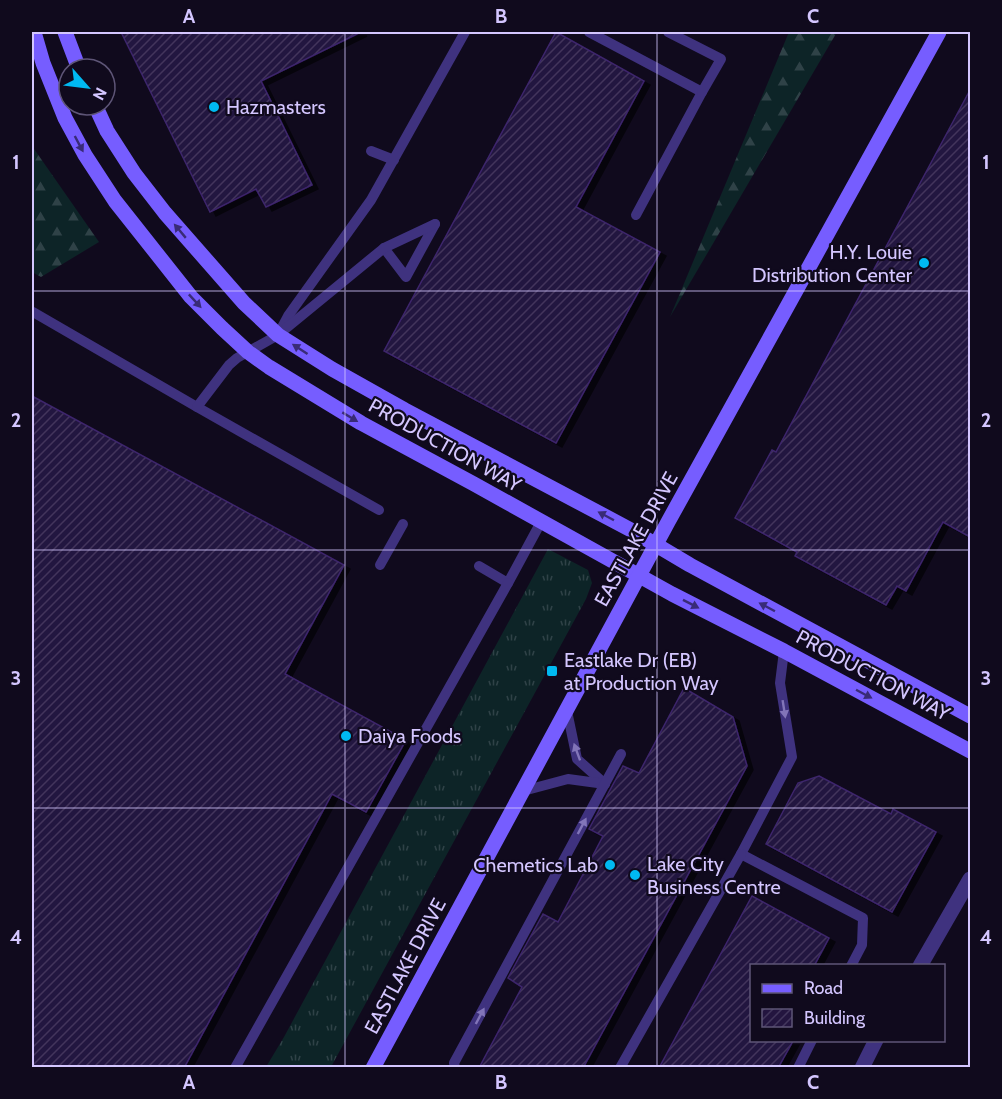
<svg xmlns="http://www.w3.org/2000/svg" width="1002" height="1099" viewBox="0 0 1002 1099" font-family="Cabin,sans-serif">
	<style>
		.grass { fill: url(#grass-tufts) }
		.forest { fill: url(#forest-firs) }
		.building { fill: url(#building-hatch); stroke: #3d256c; stroke-width: 1.5; filter: url(#shadow) }
		.lines { fill: none; stroke-linecap: round; stroke-linejoin: round }
		.lane { stroke: #3f327f; stroke-width: 10 }
		.street { stroke: #3f327f; stroke-width: 15 }
		.secondary { stroke: #765dff; stroke-width: 15 }
		.oneway { fill: #392b77 }
		.oneway2 { fill: #8275b9 }
		.grid { fill: none; stroke: #d4c6ff; stroke-width: 1.5; stroke-opacity: 0.55 }
		.poi-dot { fill: #00b9f1; stroke: #100a1d; stroke-width: 2 }
		.labels { text-anchor: middle; dominant-baseline: central; stroke-width: 4.5; stroke-linejoin: round; paint-order: stroke }
		.poi-label { font-size: 20px; fill: #d4c6ff; stroke: #100a1d; text-anchor: start }
		.street-label { font-size: 20px; fill: #d4c6ff; stroke: #100a1d }
		.neatline { fill: none; stroke: #d4c6ff; stroke-width: 2 }
		.grid-label { font-size: 20px; text-anchor: middle; font-weight: bold; fill: #d4c6ff }
	</style>
	<defs>
		<pattern id="grass-tufts" width="24" height="20" patternUnits="userSpaceOnUse" patternTransform="scale(1.5)"><rect width="24" height="20" fill="#0d2427"/><path d="M3 7l-1-3M5 7V3M7 7l1-3M15 17l-1-3M17 17v-4M19 17l1-3" fill="none" stroke="#2f4247"/></pattern>
		<pattern id="forest-firs" width="22" height="20" patternUnits="userSpaceOnUse" patternTransform="scale(1.5)"><rect width="22" height="20" fill="#0d2427"/><path d="M5 1l3.5 6h-7zM16 11l3.5 6h-7z" fill="#2f4247"/></pattern>
		<pattern id="building-hatch" width="6" height="6" patternUnits="userSpaceOnUse" patternTransform="scale(1.5)"><rect width="6" height="6" fill="#23153f"/><path d="M-1 1l2-2M0 6l6-6M5 7l2-2" fill="none" stroke="#42365c"/></pattern>
		<filter id="shadow"><feDropShadow dx="6" dy="4" stdDeviation="0" flood-color="#0009"/></filter>
	</defs>
	<rect width="100%" height="100%" fill="#100a1d"/>
	<!-- grass -->
	<path class="grass" d="M 548,549 L 588,570 L 592,583 L 586,599 L 331,1067 L 266,1067 L 284,1037 Z"/>
	<!-- forest -->
	<g class="forest">
		<path d="M 789,32 L 837,32 L 670,317 Z"/>
		<path d="M 32,146 L 99,242 L 41,277 L 32,272 Z"/>
	</g>
	<!-- building -->
	<g class="building">
		<path d="M 121,32 L 361,32 L 261,81 L 312,185 L 266,207 L 256,189 L 210,212 Z"/>
		<path d="M 556,32 L 644,81 L 576,207 L 660,252 L 556,443 L 384,351 Z"/>
		<path d="M 970,90 L 970,537 L 943,522 L 906,591 L 897,586 L 886,605 L 795,556 L 797,552 L 735,518 L 772,450 L 776,452 Z"/>
		<path d="M 32,396 L 344,565 L 285,674 L 406,740 L 366,812 L 332,794 L 184,1068 L 32,1068 Z"/>
		<path d="M 684,688 L 733,717 L 747,766 L 583,1068 L 479,1068 L 522,987 L 508,978 L 522,952 L 543,914 L 558,922 L 603,836 L 589,829 L 623,766 L 639,773 Z"/>
		<path d="M 819,776 L 891,814 L 893,809 L 936,832 L 892,912 L 766,844 L 798,783 Z"/>
		<path d="M 752,896 L 829,938 L 814,966 L 752,966 L 752,1041 L 793,1041 L 778,1068 L 659,1068 Z"/>
	</g>
	<g class="lines">
		<!-- lane -->
		<g class="lane">
			<path d="M 589,32 L 702,92 L 636,215"/>
			<path d="M 668,32 L 721,59 L 702,92"/>
			<path d="M 371,151 L 394,160"/>
			<path d="M 384,248 L 406,277 L 435,224"/>
			<path d="M 33,312 L 197,407"/>
			<path d="M 281,329 L 288,316 L 371,200 L 465,32"/>
			<path d="M 379,510 L 197,407 L 229,365 L 237,358 L 278,335 L 384,248 L 435,224"/>
			<path d="M 380,565 L 403,524"/>
			<path d="M 479,566 L 508,583 L 541,522"/>
			<path d="M 784,651 L 780,683 L 792,757 L 741,854 L 863,918 L 862,945 L 851,966"/>
			<path d="M 567,711 L 577,759 L 605,784"/>
			<path d="M 523,791 L 568,779 L 605,784"/>
			<path d="M 235,1068 L 508,583"/>
			<path d="M 455,1068 L 454,1063 L 621,754"/>
			<path d="M 620,1068 L 741,854"/>
			<path d="M 798,1068 L 812,1040"/>
		</g>
		<!-- street -->
		<g class="street">
			<path d="M 920,966 L 970,879"/>
			<path d="M 862,1068 L 876,1040"/>
		</g>
		<!-- secondary -->
		<g class="secondary">
			<path d="M 34,32 L 43,63 L 65,118 L 85,155 L 115,201 L 191,297 L 222,328 L 248,352 L 269,367 L 361,423 L 474,484 L 672,594 L 784,651 L 970,751"/>
			<path d="M 65,32 L 79,69"/>
			<path d="M 95,105 L 107,131 L 134,173 L 165,213 L 244,303 L 278,335 L 332,369 L 405,410 L 631,530 L 690,565 L 970,716"/>
			<path d="M 373,1068 L 668,522 L 939,32"/>
		</g>
	</g>
	<!-- one-way arrows -->
	<defs><path id="oneway-solid" d="M-6-.8H1V-3.2L6.5 0L1 3.2V.8H-6Z" transform="scale(1.5)"/></defs>
	<g class="oneway">
		<use href="#oneway-solid" transform="translate(79 144) rotate(62)"/>
		<use href="#oneway-solid" transform="translate(180 231) rotate(-130)"/>
		<use href="#oneway-solid" transform="translate(195 301) rotate(47)"/>
		<use href="#oneway-solid" transform="translate(300 349) rotate(-147)"/>
		<use href="#oneway-solid" transform="translate(350 417) rotate(31)"/>
		<use href="#oneway-solid" transform="translate(606 516) rotate(-152)"/>
		<use href="#oneway-solid" transform="translate(691 604) rotate(27)"/>
		<use href="#oneway-solid" transform="translate(767 607) rotate(-152)"/>
		<use href="#oneway-solid" transform="translate(864 694) rotate(28)"/>
	</g>
	<g class="oneway2">
		<use href="#oneway-solid" transform="translate(784 709) rotate(81)"/>
		<use href="#oneway-solid" transform="translate(577 752) rotate(-110)"/>
		<use href="#oneway-solid" transform="translate(582 826) rotate(-62)"/>
		<use href="#oneway-solid" transform="translate(480 1016) rotate(-62)"/>
	</g>
	<!-- grid -->
	<path class="grid" d="M 345,32 L 345,1068M 657,32 L 657,1068M 32,291 L 970,291M 32,550 L 970,550M 32,808 L 970,808"/>
	<!-- markers -->
	<g class="poi-dot">
		<circle cx="214" cy="107" r="6"/>
		<circle cx="924" cy="263" r="6"/>
		<rect x="546" y="665" width="12" height="12" rx="3"/>
		<circle cx="346" cy="736" r="6"/>
		<circle cx="610" cy="865" r="6"/>
		<circle cx="635" cy="875" r="6"/>
	</g>
	<g class="labels">
		<!-- poi labels -->
		<g class="poi-label">
			<text x="226" y="107">Hazmasters</text>
			<text x="912" y="252" text-anchor="end">H.Y. Louie<tspan x="912" dy="23">Distribution Center</tspan></text>
			<text x="564" y="660">Eastlake Dr (EB)<tspan x="564" dy="23">at Production Way</tspan></text>
			<text x="358" y="736">Daiya Foods</text>
			<text x="647" y="864">Lake City<tspan x="647" dy="23">Business Centre</tspan></text>
			<text x="598" y="865" text-anchor="end">Chemetics Lab</text>
		</g>
		<!-- street labels -->
		<g class="street-label">
			<text transform="translate(445 445) rotate(29)">PRODUCTION WAY</text>
			<text transform="translate(636 539) rotate(-61)">EASTLAKE DRIVE</text>
			<text transform="translate(873 675) rotate(28)">PRODUCTION WAY</text>
			<text transform="translate(405 966) rotate(-62)">EASTLAKE DRIVE</text>
		</g>
	</g>
	<!-- border -->
	<rect width="1002" height="1099" fill="none" stroke="#100a1d" stroke-width="66"/>
	<!-- legend -->
	<rect x="750" y="964" width="195" height="78" fill="#100a1d" stroke="#5e5577" stroke-width="1.5"/>
	<rect x="762" y="984" width="30" height="9" fill="#765dff" stroke="#5e5577" stroke-width="1.5"/>
	<text x="804" y="994" font-size="18" fill="#d4c6ff">Road</text>
	<rect x="762" y="1009" width="30" height="18" fill="url(#building-hatch)" stroke="#5e5577" stroke-width="1.5"/>
	<text x="804" y="1024" font-size="18" fill="#d4c6ff">Building</text>
	<!-- north arrow -->
	<g transform="translate(87 87) rotate(118)"><circle r="28" fill="#100a1d" stroke="#5e5577" stroke-width="1.5"/>
	<path d="M0-4.5L10 22L0 15L-10 22Z" fill="#00b9f1"/>
	<text y="-9" font-size="16" font-weight="bold" text-anchor="middle" fill="#d4c6ff">N</text>
	</g>
	<rect x="33" y="33" width="936" height="1033" class="neatline"/>
	<g class="grid-label">
		<text x="189" y="23">A</text>
		<text x="501" y="23">B</text>
		<text x="813" y="23">C</text>
		<text x="16" y="169">1</text>
		<text x="986" y="169">1</text>
		<text x="16" y="427">2</text>
		<text x="986" y="427">2</text>
		<text x="16" y="685">3</text>
		<text x="986" y="685">3</text>
		<text x="16" y="944">4</text>
		<text x="986" y="944">4</text>
		<text x="189" y="1089">A</text>
		<text x="501" y="1089">B</text>
		<text x="813" y="1089">C</text>
	</g>
</svg>
